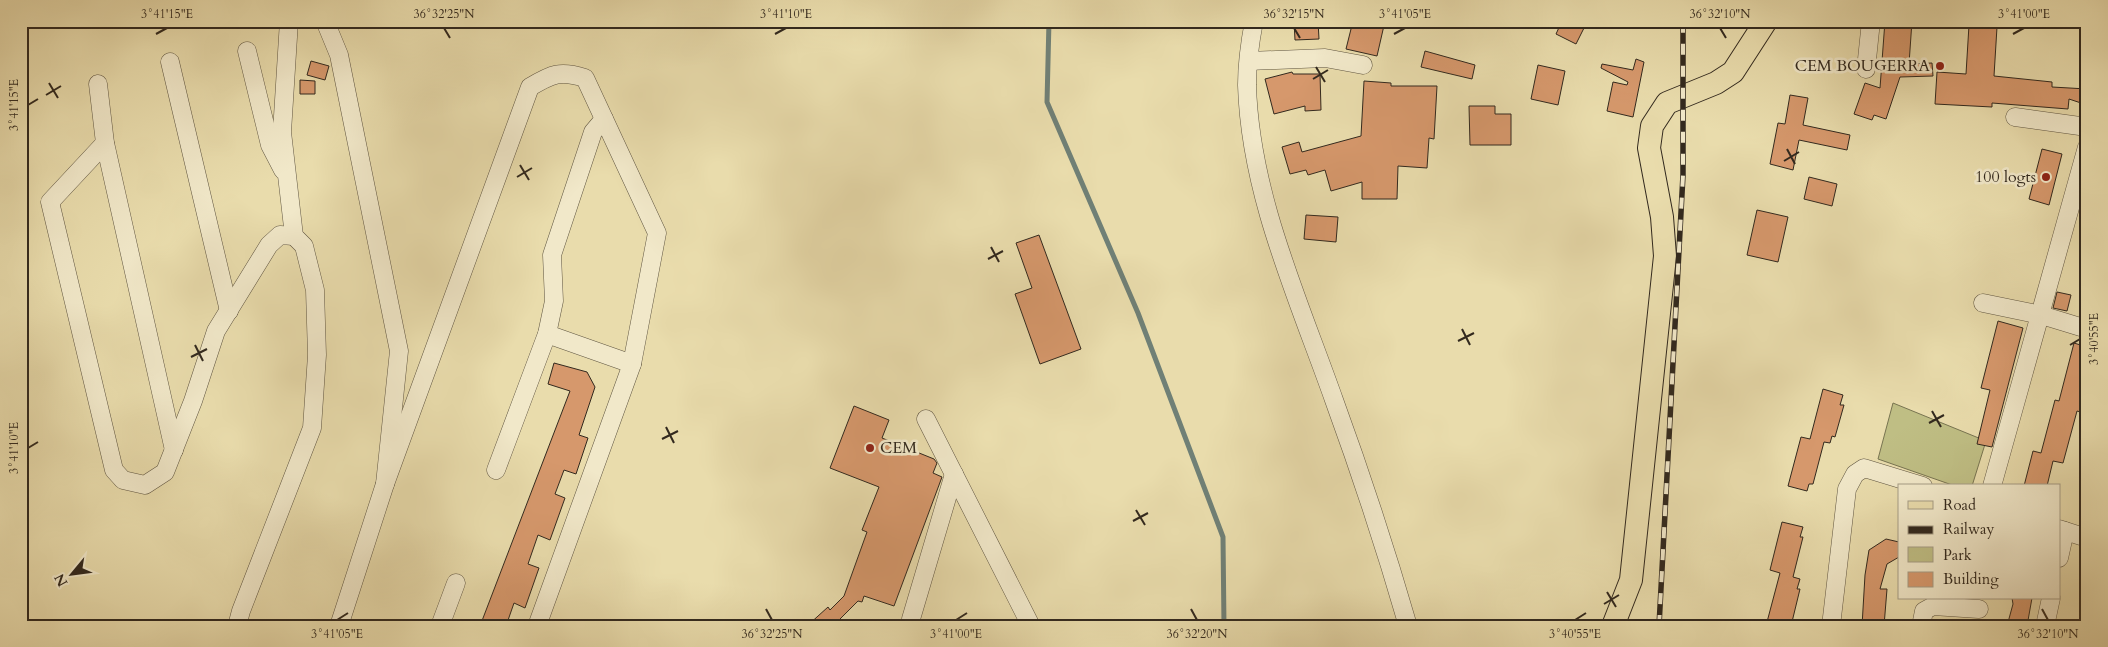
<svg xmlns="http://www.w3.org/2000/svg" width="2108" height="647" viewBox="0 0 2108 647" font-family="Cardo,serif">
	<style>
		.green { fill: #bfbe84; stroke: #787451 }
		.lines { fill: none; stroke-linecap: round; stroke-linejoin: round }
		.stream { stroke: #708076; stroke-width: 5 }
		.building { fill: #d6986c; stroke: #32291e }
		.minor-casing { stroke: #605642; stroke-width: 19 }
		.major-casing { stroke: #32291e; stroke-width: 24 }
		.minor { stroke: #f1e8c9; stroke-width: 18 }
		.major { stroke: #e9dcac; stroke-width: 22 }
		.rail-casing { stroke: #32291e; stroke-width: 5.5 }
		.rail { stroke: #f1e8c9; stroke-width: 4; stroke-dasharray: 11; stroke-linecap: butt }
		.ticks { fill: none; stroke: #32291e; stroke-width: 2 }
		.poi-dot { fill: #8f2418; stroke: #f1e8c9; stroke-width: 2 }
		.labels { text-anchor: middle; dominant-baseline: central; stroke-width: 5; stroke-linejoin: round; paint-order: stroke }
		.poi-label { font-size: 16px; fill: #32291e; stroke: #f1e8c9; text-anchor: end }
		.neatline { fill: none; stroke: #32291e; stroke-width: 2 }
		.ticks-label { font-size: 12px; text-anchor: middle; fill: #32291e }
	</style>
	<rect width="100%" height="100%" fill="#e9dcac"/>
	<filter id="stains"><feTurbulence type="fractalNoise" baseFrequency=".004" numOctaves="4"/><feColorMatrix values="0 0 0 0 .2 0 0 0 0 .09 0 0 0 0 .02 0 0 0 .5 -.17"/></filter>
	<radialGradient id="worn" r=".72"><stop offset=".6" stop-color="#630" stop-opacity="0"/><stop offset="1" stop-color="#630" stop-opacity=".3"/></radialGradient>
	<!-- green -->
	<path class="green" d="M 1893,403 L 1986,441 L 1972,486 L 1955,486 L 1878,459 Z"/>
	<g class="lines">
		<!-- stream -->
		<path class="stream" d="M 1049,21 L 1047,102 L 1138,313 L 1223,537 L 1224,626"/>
	</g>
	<!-- building -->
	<g class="building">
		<path d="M 1294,21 L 1318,21 L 1319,39 L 1295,40 Z"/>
		<path d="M 1353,21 L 1385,21 L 1377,56 L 1346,49 Z"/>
		<path d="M 1562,21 L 1570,21 L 1584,28 L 1576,44 L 1556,34 Z"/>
		<path d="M 1885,21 L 1912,21 L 1909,64 L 1932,63 L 1933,76 L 1900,77 L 1886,119 L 1874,115 L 1872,120 L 1854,114 L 1865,83 L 1880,88 Z"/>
		<path d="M 1969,25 L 1997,27 L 1994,76 L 2052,82 L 2052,87 L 2087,89 L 2087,105 L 2069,99 L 2068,109 L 1992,103 L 1992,107 L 1935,104 L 1937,72 L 1966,74 Z"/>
		<path d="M 1425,51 L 1475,65 L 1472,79 L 1421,67 Z"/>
		<path d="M 1636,59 L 1644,62 L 1633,117 L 1607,111 L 1613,82 L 1627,85 L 1628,82 L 1601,68 L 1602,64 L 1633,70 Z"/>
		<path d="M 311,61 L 329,66 L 325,80 L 307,75 Z"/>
		<path d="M 1538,65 L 1565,71 L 1558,105 L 1531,99 Z"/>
		<path d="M 1292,72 L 1293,74 L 1320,74 L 1321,110 L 1305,111 L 1305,106 L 1274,114 L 1265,79 Z"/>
		<path d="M 300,80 L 315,81 L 315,94 L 300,94 Z"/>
		<path d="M 1364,81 L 1391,83 L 1391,86 L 1437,86 L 1434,139 L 1429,138 L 1427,168 L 1398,166 L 1397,199 L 1362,199 L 1362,182 L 1331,191 L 1325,170 L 1308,175 L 1306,170 L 1290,174 L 1282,147 L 1299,142 L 1302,152 L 1361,136 Z"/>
		<path d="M 1790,95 L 1808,98 L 1803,125 L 1850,135 L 1847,150 L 1799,140 L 1793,170 L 1770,164 L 1778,123 L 1785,124 Z"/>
		<path d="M 1469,106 L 1495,106 L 1495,114 L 1511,114 L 1511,145 L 1470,145 Z"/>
		<path d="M 2042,149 L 2062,154 L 2049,205 L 2029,199 Z"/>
		<path d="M 1809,177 L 1837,184 L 1832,206 L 1804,199 Z"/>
		<path d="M 1757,210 L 1788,217 L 1778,262 L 1747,255 Z"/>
		<path d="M 1306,215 L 1338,217 L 1336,242 L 1304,239 Z"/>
		<path d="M 1039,235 L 1081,349 L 1040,364 L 1015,294 L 1032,288 L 1016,243 Z"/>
		<path d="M 2057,292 L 2071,295 L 2067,311 L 2053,308 Z"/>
		<path d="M 1998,321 L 2023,328 L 1992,447 L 1977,444 L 1990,390 L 1981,388 Z"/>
		<path d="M 2074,343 L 2087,347 L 2087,403 L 2084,413 L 2077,411 L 2063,463 L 2053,461 L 2047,486 L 2024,486 L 2033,451 L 2041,453 L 2055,400 L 2059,401 Z"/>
		<path d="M 554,363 L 587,372 L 595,387 L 579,435 L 588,438 L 576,474 L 564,470 L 555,494 L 565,498 L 550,540 L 538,535 L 528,564 L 539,568 L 525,608 L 514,603 L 506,626 L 480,626 L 570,391 L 548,384 Z"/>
		<path d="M 1823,389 L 1843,395 L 1840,405 L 1844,405 L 1835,437 L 1832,436 L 1830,443 L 1824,442 L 1813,484 L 1809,484 L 1807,491 L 1788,486 L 1801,437 L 1810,439 Z"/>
		<path d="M 854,406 L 889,420 L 882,438 L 934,459 L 937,463 L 933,473 L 942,477 L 894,606 L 864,596 L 862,602 L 858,601 L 839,620 L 844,626 L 807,626 L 828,607 L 830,610 L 844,596 L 867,532 L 862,530 L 879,487 L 830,468 Z"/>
		<path d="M 1782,522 L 1803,527 L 1800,537 L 1803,537 L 1793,577 L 1800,579 L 1797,589 L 1800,589 L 1791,626 L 1767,622 L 1780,573 L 1770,570 Z"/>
		<path d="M 1886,539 L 1899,542 L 1899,557 L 1887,564 L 1880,589 L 1887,589 L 1884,626 L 1862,626 L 1865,575 L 1869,550 Z"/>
		<path d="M 2012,598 L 2032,598 L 2027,626 L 2007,626 L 2013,604 Z"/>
	</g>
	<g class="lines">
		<defs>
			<g id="minor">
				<path d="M 325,21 L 339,55 L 399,351 L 385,484 L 339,626"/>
				<path d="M 1254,21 C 1250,42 1247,64 1247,85 C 1250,194 1298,298 1334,400 C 1361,474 1386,550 1408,626"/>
				<path d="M 247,51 L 270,145 L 283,170"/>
				<path d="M 1249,61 L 1325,58 L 1363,65"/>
				<path d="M 170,62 L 229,311"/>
				<path d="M 1866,69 L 1871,21"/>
				<path d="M 98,84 L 105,143 L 174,450"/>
				<path d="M 2015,117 L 2087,127"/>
				<path d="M 105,143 L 50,202 L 114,470 L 123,480 L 145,485 L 165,472 L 193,401 L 216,331 L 269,245 L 280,235 L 294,236"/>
				<path d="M 1983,303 L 2041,315 L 2087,329"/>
				<path d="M 547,334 L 632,364"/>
				<path d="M 926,419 L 1031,626"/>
				<path d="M 496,470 L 547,334 L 554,301 L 552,255 L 593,132 L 604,119"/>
				<path d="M 385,484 L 530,87 C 552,74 560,70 585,78 L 657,233 L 632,364 L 537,626"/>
				<path d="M 1992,486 L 2087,147"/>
				<path d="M 2059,529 L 2087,538"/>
				<path d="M 2059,558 L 2065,531"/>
				<path d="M 237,626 L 241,611 L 312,428 L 317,355 L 315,290 L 304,246 L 294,236 L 282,132 L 289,21"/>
				<path d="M 440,626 L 456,583"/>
				<path d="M 912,626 L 911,619 L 954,474"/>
				<path d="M 1831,626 L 1847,489 L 1855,474 L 1864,468 L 1923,486"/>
				<path d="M 1921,626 L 1924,611 L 1933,606 L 1979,609"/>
				<path d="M 2045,626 L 2051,598"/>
			</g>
			<path id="major" d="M 1613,626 L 1631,580 L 1665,256 L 1662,217 L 1649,148 L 1652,126 L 1667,103 L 1716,83 L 1733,72 L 1766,21"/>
		</defs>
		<!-- minor casing -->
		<use href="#minor" class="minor-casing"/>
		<!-- major casing -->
		<use href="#major" class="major-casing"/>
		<!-- minor -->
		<use href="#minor" class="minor"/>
		<!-- major -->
		<use href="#major" class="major"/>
		<defs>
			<path id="rail" d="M 1659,626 L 1683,175 L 1683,21"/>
		</defs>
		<!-- rail casing -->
		<use href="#rail" class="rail-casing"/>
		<!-- rail -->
		<use href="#rail" class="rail"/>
	</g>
	<!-- ticks -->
	<path class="ticks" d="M 444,28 L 450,38M 1294,28 L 1300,38M 1720,28 L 1726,38M 156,34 L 167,28M 775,34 L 786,28M 1394,34 L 1405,28M 2013,34 L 2024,28M 1316,67 L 1325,82M 1313,79 L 1328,70M 49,83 L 58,98M 46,95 L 61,86M 28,105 L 38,99M 1787,149 L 1795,164M 1784,161 L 1799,152M 520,165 L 529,180M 517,177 L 532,168M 991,247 L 999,262M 988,259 L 1003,251M 1462,329 L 1470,345M 1458,341 L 1474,333M 195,345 L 203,361M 2070,345 L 2080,339M 191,357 L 207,349M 1932,411 L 1941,427M 1929,423 L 1944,415M 666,427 L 674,443M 662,439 L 678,431M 28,448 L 38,442M 1136,510 L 1145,525M 1133,521 L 1148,513M 1607,592 L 1616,607M 1604,604 L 1619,595M 766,609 L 772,620M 1191,609 L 1197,620M 2042,609 L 2048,620M 337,620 L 348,613M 956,620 L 967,613M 1575,620 L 1586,613"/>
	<!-- markers -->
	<g class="poi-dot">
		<circle cx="1940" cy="66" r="5"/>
		<circle cx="2046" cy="177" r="5"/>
		<circle cx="870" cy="448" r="5"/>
	</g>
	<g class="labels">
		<!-- poi labels -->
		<g class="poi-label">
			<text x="1930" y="66">CEM BOUGERRA</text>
			<text x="2036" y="177">100 logts</text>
			<text x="880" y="448" text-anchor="start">CEM</text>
		</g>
	</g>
	<!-- margin -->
	<rect width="2108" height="647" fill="none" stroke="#e9dcac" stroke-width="55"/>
	<!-- legend -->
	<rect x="1898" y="484" width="162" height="115" fill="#f1e8c9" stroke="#a59c85"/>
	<rect x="1908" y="501" width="25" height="8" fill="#e9dcac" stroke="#a59c85"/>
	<text x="1943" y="510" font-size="15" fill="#32291e">Road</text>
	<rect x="1908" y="526" width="25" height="8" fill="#32291e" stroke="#a59c85"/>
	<text x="1943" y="534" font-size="15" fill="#32291e">Railway</text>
	<rect x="1908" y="547" width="25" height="15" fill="#bfbe84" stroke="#a59c85"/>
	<text x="1943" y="560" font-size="15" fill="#32291e">Park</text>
	<rect x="1908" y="572" width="25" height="15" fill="#d6986c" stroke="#a59c85"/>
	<text x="1943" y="584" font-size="15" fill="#32291e">Building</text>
	<!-- north arrow -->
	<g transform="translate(72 574) rotate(241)" stroke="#f1e8c9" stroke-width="4" paint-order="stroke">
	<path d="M0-4L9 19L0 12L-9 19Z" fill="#32291e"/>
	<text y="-8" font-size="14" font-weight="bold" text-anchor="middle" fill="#32291e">N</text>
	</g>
	<rect x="28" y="28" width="2052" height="592" class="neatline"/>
	<g class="ticks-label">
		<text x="167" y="18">3°41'15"E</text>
		<text x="444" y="18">36°32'25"N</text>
		<text x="786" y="18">3°41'10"E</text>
		<text x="1294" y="18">36°32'15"N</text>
		<text x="1405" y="18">3°41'05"E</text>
		<text x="1720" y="18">36°32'10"N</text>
		<text x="2024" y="18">3°41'00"E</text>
		<text transform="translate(14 105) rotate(-90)" y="4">3°41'15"E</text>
		<text transform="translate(2094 339) rotate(-90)" y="4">3°40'55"E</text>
		<text transform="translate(14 448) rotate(-90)" y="4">3°41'10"E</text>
		<text x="337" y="638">3°41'05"E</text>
		<text x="772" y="638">36°32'25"N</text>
		<text x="956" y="638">3°41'00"E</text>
		<text x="1197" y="638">36°32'20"N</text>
		<text x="1575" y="638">3°40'55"E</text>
		<text x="2048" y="638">36°32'10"N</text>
	</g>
	<rect width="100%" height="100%" filter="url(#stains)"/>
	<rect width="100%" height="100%" fill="url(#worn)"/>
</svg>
